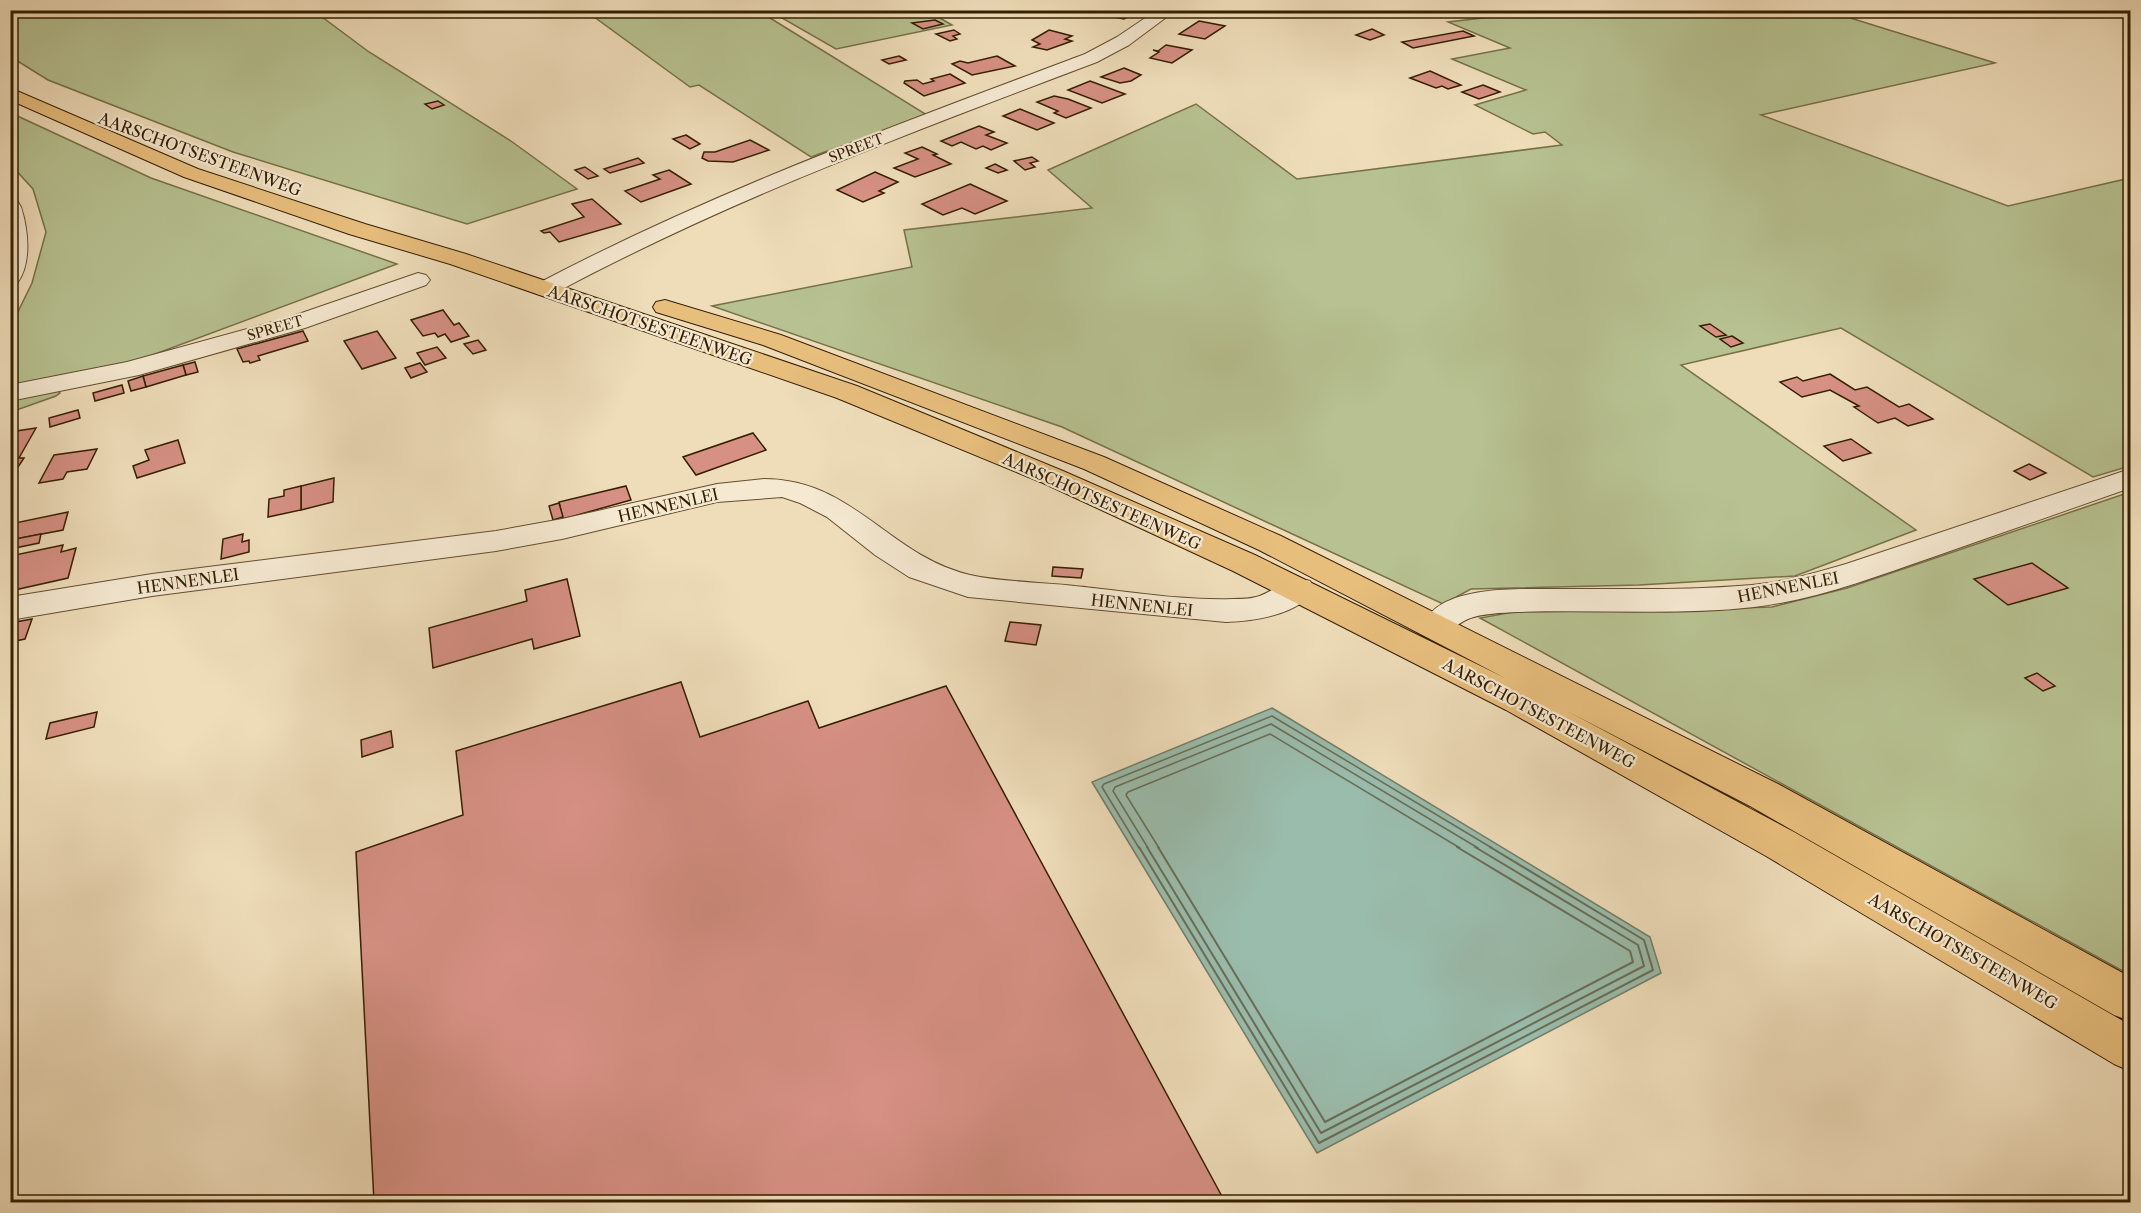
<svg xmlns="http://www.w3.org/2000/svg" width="2141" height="1213" viewBox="0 0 2141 1213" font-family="'Libre Caslon Text',serif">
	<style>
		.green { fill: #b7c191; stroke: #767048; stroke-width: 1.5 }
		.water { fill: #9abcac; stroke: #727d67; stroke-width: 1.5 }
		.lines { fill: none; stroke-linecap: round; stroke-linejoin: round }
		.shore-far1 { stroke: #686d56; stroke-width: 1.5 }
		.shore { stroke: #686d56; stroke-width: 2 }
		.building { fill: #d69084; stroke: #351e00; stroke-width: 1.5 }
		.minor-casing { stroke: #644e2e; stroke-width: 2 }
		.major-casing { stroke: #351e00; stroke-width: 2 }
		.minor { fill: #f5e9d2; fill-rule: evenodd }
		.major { fill: #e8be7d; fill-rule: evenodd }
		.labels { text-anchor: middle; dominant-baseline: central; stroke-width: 4.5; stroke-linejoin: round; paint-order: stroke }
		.far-street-label { font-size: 14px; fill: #351e00; stroke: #f5e9d2 }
		.street-label { font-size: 16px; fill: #351e00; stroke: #f5e9d2 }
	</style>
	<rect width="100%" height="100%" fill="#efddba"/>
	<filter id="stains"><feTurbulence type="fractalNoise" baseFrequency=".00333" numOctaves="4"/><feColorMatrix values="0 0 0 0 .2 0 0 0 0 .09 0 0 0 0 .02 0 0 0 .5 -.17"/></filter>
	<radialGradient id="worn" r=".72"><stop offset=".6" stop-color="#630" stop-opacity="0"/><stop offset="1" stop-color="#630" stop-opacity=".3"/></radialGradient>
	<!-- green -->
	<g class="green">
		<path d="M 926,10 L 952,25 L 836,49 L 770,11 L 762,13 L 927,115 L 811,157 L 699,85 L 690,87 L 586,11 Z"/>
		<path d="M 1552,10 L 1828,11 L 1995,63 L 1761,115 L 2008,206 L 2130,178 L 2130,466 L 2093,477 L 1841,328 L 1681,365 L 1916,530 L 1795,576 L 1639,585 L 1471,589 L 1443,604 L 1062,427 L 712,306 L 912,267 L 904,230 L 1092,208 L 1048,170 L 1196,104 L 1297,179 L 1562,145 L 1545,132 L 1533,134 L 1475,105 L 1526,90 L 1452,59 L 1510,48 L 1448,22 Z"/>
		<path d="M 10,11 L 314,11 L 369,52 L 511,141 L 577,189 L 467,224 L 233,152 L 48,80 L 11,57 Z"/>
		<path d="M 11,113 L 151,178 L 397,264 L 139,360 L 11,386 L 10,328 L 32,283 L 46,232 L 33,189 L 11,165 Z"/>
		<path d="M 57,390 L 60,393 L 56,396 L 11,412 L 10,395 Z"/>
		<path d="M 2130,492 L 2130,975 L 1480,618 L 1530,609 L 1641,611 L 1772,607 L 1847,588 Z"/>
	</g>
	<!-- water -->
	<path class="water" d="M 1272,708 L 1650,937 L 1661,973 L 1317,1153 L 1092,782 Z"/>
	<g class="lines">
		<!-- shore-far1 -->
		<g class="shore-far1">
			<path d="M 1139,848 L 1102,787 L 1104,784 L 1272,716 L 1492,848"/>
			<path d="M 1148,848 L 1113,791 L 1115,787 L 1271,724 L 1478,848"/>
			<path d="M 1159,848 L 1126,795 L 1128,792 L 1270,734 L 1460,848"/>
		</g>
		<!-- shore -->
		<g class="shore">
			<path d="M 1139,847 L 1319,1143 L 1653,970 L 1644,940 L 1490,847"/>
			<path d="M 1147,847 L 1321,1133 L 1644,966 L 1638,945 L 1475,847"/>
			<path d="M 1158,847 L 1325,1122 L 1633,962 L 1630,951 L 1457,847"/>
		</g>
	</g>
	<!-- building -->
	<g class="building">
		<path d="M 1104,10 L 1139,10 L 1124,19 L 1097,14 Z"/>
		<path d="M 1247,10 L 1282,10 L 1266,16 Z"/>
		<path d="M 935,20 L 943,24 L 923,29 L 912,23 Z"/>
		<path d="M 1199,21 L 1225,26 L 1205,39 L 1179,34 Z"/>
		<path d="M 1372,29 L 1384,35 L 1370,40 L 1356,35 Z"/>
		<path d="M 954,30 L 960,34 L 953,36 L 957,39 L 950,41 L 936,34 Z"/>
		<path d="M 1049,30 L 1072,36 L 1065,39 L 1072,41 L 1047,50 L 1033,47 L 1040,44 L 1032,40 Z"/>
		<path d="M 1463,31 L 1474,36 L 1413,48 L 1402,42 Z"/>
		<path d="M 1166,45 L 1192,50 L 1172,63 L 1150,58 L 1159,52 L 1153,50 L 1158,51 Z"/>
		<path d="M 899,56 L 906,60 L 889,64 L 882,60 Z"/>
		<path d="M 997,56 L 1015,66 L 972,75 L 952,64 L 960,61 L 968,63 Z"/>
		<path d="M 1124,68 L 1141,75 L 1131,81 L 1120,83 L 1101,77 Z"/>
		<path d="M 1430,71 L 1461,85 L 1448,89 L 1442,86 L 1436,88 L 1410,78 Z"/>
		<path d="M 950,74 L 965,83 L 924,96 L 904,83 L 905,81 L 917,80 L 923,84 L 934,81 L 931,79 Z"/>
		<path d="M 1090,81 L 1125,94 L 1102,103 L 1068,90 Z"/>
		<path d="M 1483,85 L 1500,92 L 1479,99 L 1462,92 Z"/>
		<path d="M 1054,96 L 1068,99 L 1091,108 L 1066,118 L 1054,113 L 1058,111 L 1037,102 Z"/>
		<path d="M 438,101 L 444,105 L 432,109 L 425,104 Z"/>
		<path d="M 1020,109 L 1054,123 L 1037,130 L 1003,116 Z"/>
		<path d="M 979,126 L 994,132 L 986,135 L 1007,143 L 991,150 L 983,146 L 976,149 L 961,142 L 952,146 L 941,141 Z"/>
		<path d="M 686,135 L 700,144 L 690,149 L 673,139 Z"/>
		<path d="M 750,140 L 769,150 L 733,162 L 708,161 L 702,158 L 704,152 L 715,152 Z"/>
		<path d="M 922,147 L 937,154 L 933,155 L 951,164 L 915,177 L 894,168 L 918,159 L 905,153 Z"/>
		<path d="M 1032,157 L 1038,161 L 1030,163 L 1035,167 L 1025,170 L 1014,161 Z"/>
		<path d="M 638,158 L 644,163 L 610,173 L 604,169 Z"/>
		<path d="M 995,164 L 1007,170 L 998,173 L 986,168 Z"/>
		<path d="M 585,167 L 598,176 L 588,179 L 575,170 Z"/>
		<path d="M 669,170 L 691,184 L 641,202 L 625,191 L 660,179 L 653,175 Z"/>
		<path d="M 875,172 L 898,182 L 879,191 L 884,193 L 863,202 L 837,190 Z"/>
		<path d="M 970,184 L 1007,201 L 975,214 L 962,208 L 943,215 L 922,204 Z"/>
		<path d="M 592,199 L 621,224 L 559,242 L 550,232 L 544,233 L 541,231 L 584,217 L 572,204 Z"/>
		<path d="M 443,310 L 454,325 L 459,323 L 469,336 L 451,342 L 445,334 L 438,337 L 435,333 L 423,336 L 411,320 Z"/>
		<path d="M 1710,324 L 1726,335 L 1716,337 L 1700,326 Z"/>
		<path d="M 303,331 L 308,341 L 258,356 L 260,360 L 250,363 L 249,361 L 243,362 L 237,349 Z"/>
		<path d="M 377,331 L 396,358 L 362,369 L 344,341 Z"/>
		<path d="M 1732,336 L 1743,343 L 1731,347 L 1720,339 Z"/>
		<path d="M 478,340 L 486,350 L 473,354 L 464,344 Z"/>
		<path d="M 437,347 L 446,358 L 425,365 L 417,353 Z"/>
		<path d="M 195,362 L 198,372 L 186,375 L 183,365 Z"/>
		<path d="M 420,363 L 427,372 L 411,378 L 405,368 Z"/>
		<path d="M 183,365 L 186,375 L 146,387 L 143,376 Z"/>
		<path d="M 1830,374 L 1855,390 L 1867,387 L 1899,407 L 1909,404 L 1933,419 L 1908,426 L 1895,418 L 1878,423 L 1854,407 L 1859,406 L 1830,390 L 1802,397 L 1780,382 L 1797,377 L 1803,381 Z"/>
		<path d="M 143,376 L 146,387 L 131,391 L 128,381 Z"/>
		<path d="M 122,385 L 124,393 L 95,401 L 93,393 Z"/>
		<path d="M 78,410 L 80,418 L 50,427 L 49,418 Z"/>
		<path d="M 36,428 L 19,458 L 24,458 L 16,470 L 10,471 L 10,432 Z"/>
		<path d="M 753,433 L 766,450 L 696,475 L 683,457 Z"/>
		<path d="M 1851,439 L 1871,453 L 1843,461 L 1824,446 Z"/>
		<path d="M 178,440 L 185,463 L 137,478 L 133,466 L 149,460 L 145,450 Z"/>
		<path d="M 97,449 L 87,469 L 67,472 L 63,479 L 39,483 L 54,455 Z"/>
		<path d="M 2029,464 L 2046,473 L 2030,480 L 2014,471 Z"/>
		<path d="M 334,478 L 333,502 L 301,510 L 301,486 Z"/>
		<path d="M 301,486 L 301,510 L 268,517 L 269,499 L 284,496 L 284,490 Z"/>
		<path d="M 626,486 L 631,500 L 563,519 L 559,502 Z"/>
		<path d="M 559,503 L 563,517 L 553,520 L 549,506 Z"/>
		<path d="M 68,512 L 63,530 L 10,540 L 10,524 Z"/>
		<path d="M 41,534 L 39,543 L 10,549 L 10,540 Z"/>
		<path d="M 243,534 L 242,542 L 249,540 L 249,552 L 221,559 L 223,539 Z"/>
		<path d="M 63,545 L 61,552 L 76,548 L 68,578 L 10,591 L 10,556 Z"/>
		<path d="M 2032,563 L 2068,588 L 2008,605 L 1974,579 Z"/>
		<path d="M 1053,567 L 1083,569 L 1081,578 L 1052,576 Z"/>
		<path d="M 567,579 L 580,636 L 534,649 L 532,639 L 433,668 L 429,628 L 527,601 L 525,590 Z"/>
		<path d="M 32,619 L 25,639 L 10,642 L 10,623 Z"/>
		<path d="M 1010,622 L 1041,625 L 1036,645 L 1005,641 Z"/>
		<path d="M 2037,673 L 2055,686 L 2043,691 L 2025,678 Z"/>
		<path d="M 681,682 L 700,737 L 808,701 L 819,728 L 946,686 L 1225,1202 L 374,1202 L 356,852 L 463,815 L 456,751 Z"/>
		<path d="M 97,712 L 94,727 L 46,739 L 50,723 Z"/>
		<path d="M 391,731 L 393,747 L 362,757 L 361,740 Z"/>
	</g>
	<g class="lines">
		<defs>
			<g id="minor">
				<path d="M 1157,10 L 1176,10 L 1129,45 L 1097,62 C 912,132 728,200 553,294 L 545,296 L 537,294 L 533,289 L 537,284 C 713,191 899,124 1085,54 L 1117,37 Z"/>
				<path d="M 10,201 L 18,202 L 21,207 C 28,229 32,262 18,282 L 10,284 Z"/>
				<path d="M 418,273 L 426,275 L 430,280 L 426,285 L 305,328 L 139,375 L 10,401 L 10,385 L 127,362 L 287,318 Z"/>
				<path d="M 2130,469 L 2130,488 C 2065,511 1999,534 1933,557 C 1875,577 1815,600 1754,607 C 1675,616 1596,609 1517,612 C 1502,613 1482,613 1468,619 C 1448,627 1452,643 1425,635 L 1420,627 C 1425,619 1433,609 1442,604 C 1477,584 1538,590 1578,589 C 1636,589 1694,590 1752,585 C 1784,582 1815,573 1846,564 Z"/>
				<path d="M 764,479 C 853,479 889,556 970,575 C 1001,582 1042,582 1075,586 C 1127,591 1181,601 1233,599 C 1241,599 1249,599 1256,597 C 1277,591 1287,574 1310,581 L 1315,589 C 1299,615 1254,621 1226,622 L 968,597 L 909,577 L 875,555 L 827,517 L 800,503 L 782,497 L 717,502 L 562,539 L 496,551 L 152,596 L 10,620 L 10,597 L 152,574 L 496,531 L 562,519 L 717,484 Z"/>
			</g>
			<path id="major" d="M 10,88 L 198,169 L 365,224 L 466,254 L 857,386 L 1063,471 L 1255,555 L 1505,678 L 1259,550 L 1084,469 L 763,345 L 656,312 L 653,307 L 656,302 L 665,300 L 781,335 L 1104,457 L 1281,536 L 1778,784 L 2130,977 L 2130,1021 L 2114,1015 L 1750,806 L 1567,711 L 1794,832 L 2130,1025 L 2130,1071 L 2114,1064 L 1766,856 L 1506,710 L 1233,571 L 1043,483 L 837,398 L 450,264 L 349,234 L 184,177 L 10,100 Z"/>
		</defs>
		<!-- minor casing -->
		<use href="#minor" class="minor-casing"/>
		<!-- major casing -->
		<use href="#major" class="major-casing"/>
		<!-- minor -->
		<use href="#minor" class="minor"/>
		<!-- major -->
		<use href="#major" class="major"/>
	</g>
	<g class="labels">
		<!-- far-street labels -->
		<g class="far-street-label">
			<text transform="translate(856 148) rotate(-21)">SPREET</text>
			<text transform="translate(275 328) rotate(-16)">SPREET</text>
		</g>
		<!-- street labels -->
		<g class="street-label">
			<text transform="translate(200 154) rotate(20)">AARSCHOTSESTEENWEG</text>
			<text transform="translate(650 325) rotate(19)">AARSCHOTSESTEENWEG</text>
			<text transform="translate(1102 501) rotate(24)">AARSCHOTSESTEENWEG</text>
			<text transform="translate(668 505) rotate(-13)">HENNENLEI</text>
			<text transform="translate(188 581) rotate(-8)">HENNENLEI</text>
			<text transform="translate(1788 587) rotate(-11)">HENNENLEI</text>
			<text transform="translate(1142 605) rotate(6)">HENNENLEI</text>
			<text transform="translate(1539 713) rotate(28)">AARSCHOTSESTEENWEG</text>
			<text transform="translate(1963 951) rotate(30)">AARSCHOTSESTEENWEG</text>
		</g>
	</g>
	<!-- margin -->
	<rect width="2141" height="1213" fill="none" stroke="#efddba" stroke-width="36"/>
	<rect x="12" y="12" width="2117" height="1189" fill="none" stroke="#351e00" stroke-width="3"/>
	<rect x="18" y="18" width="2105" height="1177" fill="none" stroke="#351e00" stroke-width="1.5"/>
	<rect width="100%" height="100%" filter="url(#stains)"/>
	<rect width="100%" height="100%" fill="url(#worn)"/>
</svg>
